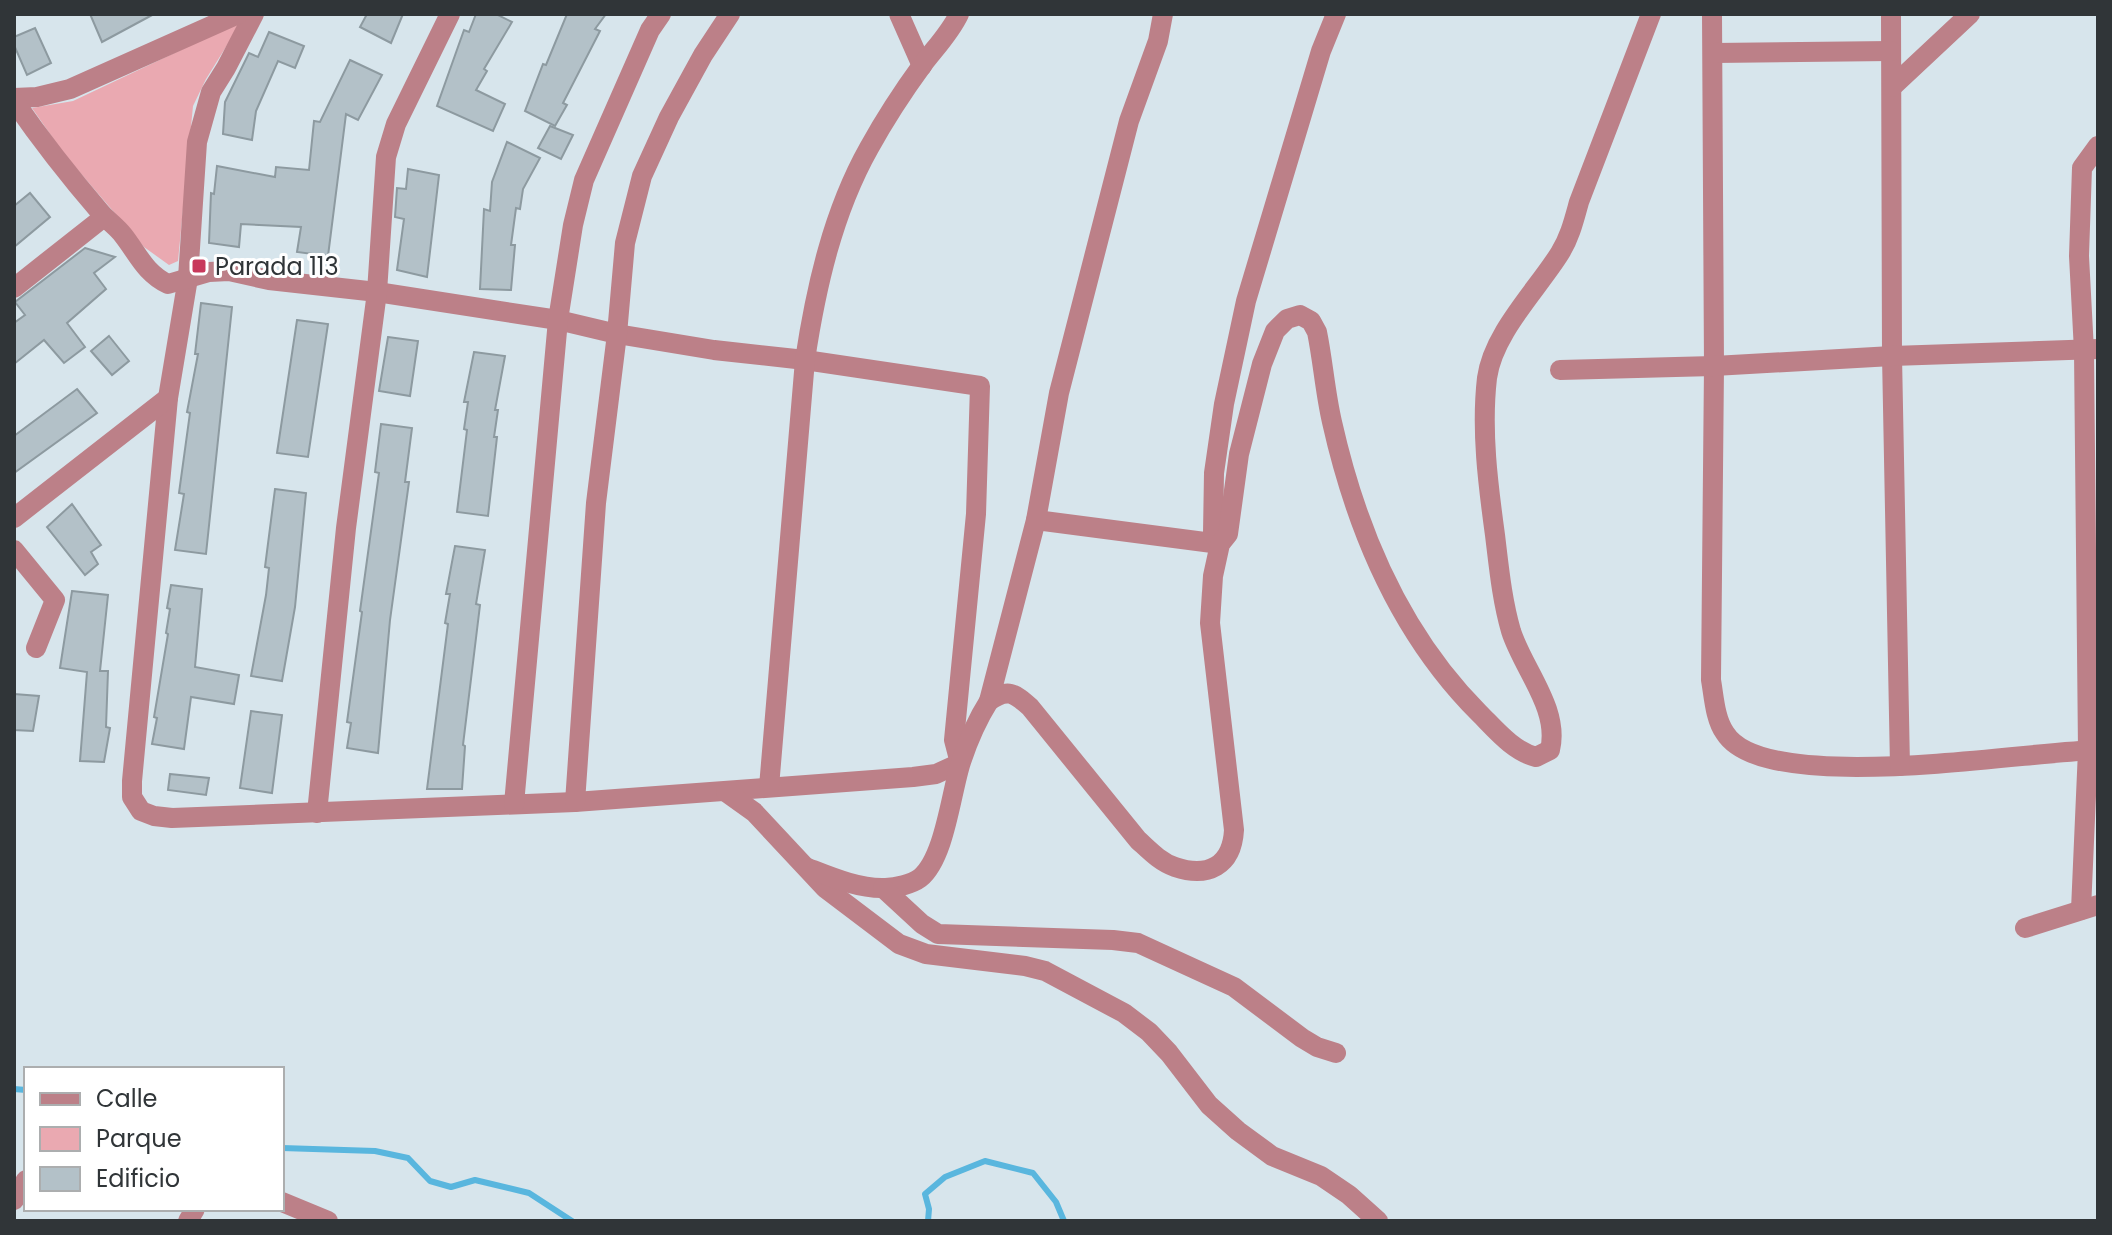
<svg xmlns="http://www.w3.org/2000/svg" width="2112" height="1235" viewBox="0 0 2112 1235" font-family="Poppins,sans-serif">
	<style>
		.green { fill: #eaa9b1 }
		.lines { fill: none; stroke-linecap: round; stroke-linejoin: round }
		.stream { stroke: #59b6de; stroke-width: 6 }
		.building { fill: #b3c1c8; stroke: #8d9aa0; stroke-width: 2 }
		.minor { stroke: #bc8088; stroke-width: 20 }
		.poi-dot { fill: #c8385b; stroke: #fff; stroke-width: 3 }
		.labels { text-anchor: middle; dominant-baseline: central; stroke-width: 6; stroke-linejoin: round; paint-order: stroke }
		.poi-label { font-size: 24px; fill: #303538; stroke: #fff; text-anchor: start }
	</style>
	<rect width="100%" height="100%" fill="#d7e5ec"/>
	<!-- green -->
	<path class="green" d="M 242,21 L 206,79 L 193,106 L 178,261 L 169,265 L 144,247 L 64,154 L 32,108 L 73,101 Z"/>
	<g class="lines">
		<!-- stream -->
		<g class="stream">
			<path d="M 14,1089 L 26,1090"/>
			<path d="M 282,1148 L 375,1151 L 408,1158 L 430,1181 L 451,1187 L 475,1180 L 529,1193 L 572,1221"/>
			<path d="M 928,1221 L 929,1209 L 925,1194 L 945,1177 L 985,1161 L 1033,1173 L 1056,1202 L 1064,1221"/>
		</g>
	</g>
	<!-- building -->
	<g class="building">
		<path d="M 90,14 L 154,14 L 102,42 Z"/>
		<path d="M 367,14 L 403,14 L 391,43 L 360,27 Z"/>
		<path d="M 476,14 L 496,14 L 512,22 L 484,69 L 487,71 L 476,90 L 505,104 L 493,131 L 437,106 L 464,30 L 469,32 Z"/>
		<path d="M 567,14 L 606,14 L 595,29 L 600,31 L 563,103 L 567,105 L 555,126 L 525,111 L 543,64 L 546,65 Z"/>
		<path d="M 35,28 L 51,63 L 27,75 L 14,45 L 14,37 Z"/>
		<path d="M 269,32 L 304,46 L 295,68 L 278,61 L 256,111 L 252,140 L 223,134 L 225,102 L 249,53 L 258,57 Z"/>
		<path d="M 350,60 L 382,75 L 358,120 L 346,114 L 328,256 L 297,252 L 301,227 L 241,224 L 239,247 L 209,243 L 211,193 L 214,194 L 217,166 L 275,177 L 276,167 L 309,170 L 314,121 L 320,122 Z"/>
		<path d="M 550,126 L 573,135 L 561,159 L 538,148 Z"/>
		<path d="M 507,142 L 540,158 L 523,189 L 520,209 L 516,208 L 511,245 L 515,245 L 511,290 L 480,289 L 484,209 L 490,211 L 492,182 Z"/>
		<path d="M 408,169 L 439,175 L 427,277 L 397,270 L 404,219 L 395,217 L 397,188 L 406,189 Z"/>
		<path d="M 30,193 L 50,217 L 14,247 L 14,206 Z"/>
		<path d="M 85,248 L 115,257 L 94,273 L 106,289 L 67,323 L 85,347 L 64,363 L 44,340 L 14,364 L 14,323 L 25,315 L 15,302 Z"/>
		<path d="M 201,303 L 232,307 L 206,554 L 175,550 L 184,494 L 179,493 L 190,413 L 187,412 L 198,354 L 195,354 Z"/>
		<path d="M 297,320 L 328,324 L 308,457 L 277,453 Z"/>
		<path d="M 109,336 L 129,361 L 112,375 L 91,351 Z"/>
		<path d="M 388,337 L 418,341 L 410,396 L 379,391 Z"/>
		<path d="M 474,352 L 505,356 L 495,410 L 498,410 L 494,437 L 497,437 L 488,516 L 457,512 L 467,430 L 464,429 L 468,402 L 464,402 Z"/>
		<path d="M 77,389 L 97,413 L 14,473 L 14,436 Z"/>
		<path d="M 381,424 L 412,428 L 405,482 L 409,482 L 390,620 L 378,753 L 347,748 L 351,723 L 347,722 L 362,612 L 360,611 L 379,473 L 375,472 Z"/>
		<path d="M 275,489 L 306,493 L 295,607 L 282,681 L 251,676 L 266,595 L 269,568 L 265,567 Z"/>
		<path d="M 72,504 L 101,545 L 91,552 L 98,564 L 85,575 L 47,527 Z"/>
		<path d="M 455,546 L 485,550 L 476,604 L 480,605 L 463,745 L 465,746 L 462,789 L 427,789 L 448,624 L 445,623 L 450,594 L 446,594 Z"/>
		<path d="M 171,585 L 202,589 L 195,667 L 239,675 L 234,704 L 191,697 L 184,749 L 152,744 L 157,718 L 154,717 L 168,634 L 166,633 L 170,609 L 167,608 Z"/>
		<path d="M 72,591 L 108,595 L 100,671 L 108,671 L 106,727 L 110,728 L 104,762 L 80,761 L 87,672 L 60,668 Z"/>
		<path d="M 14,694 L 39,696 L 33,731 L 14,730 Z"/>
		<path d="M 251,711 L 282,715 L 272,793 L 240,788 Z"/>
		<path d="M 170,774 L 209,778 L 206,795 L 168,790 Z"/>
	</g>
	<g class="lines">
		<!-- minor -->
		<g class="minor">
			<path d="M 254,14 L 226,68 L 211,92 L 197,142 L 188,278 L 168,398 L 132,781 L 132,797 L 141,811 L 154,816 L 172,818 L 575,802 L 913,777 L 936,774 L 960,763"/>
			<path d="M 899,14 L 922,66"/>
			<path d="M 1712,14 L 1714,366 L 1711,680 C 1714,697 1715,719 1725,733 C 1765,797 2027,751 2098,750"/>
			<path d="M 1891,14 L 1892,356 L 1900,766"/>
			<path d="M 1714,53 L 1891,51"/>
			<path d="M 1892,87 L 1970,14"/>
			<path d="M 14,98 L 37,97 L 70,89 L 238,14"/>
			<path d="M 14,101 C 41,140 70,177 101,213 C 108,221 117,227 123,235 C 138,254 145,273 168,284 L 209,272 L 229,271 L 269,280 L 377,292 L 558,320 L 617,334 L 714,350 L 805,360 L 980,386 L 976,514 L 954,740 L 960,763"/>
			<path d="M 14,288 L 104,217"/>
			<path d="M 1560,370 L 1714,366 L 1892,356 L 2098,349"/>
			<path d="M 14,518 L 168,398"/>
			<path d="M 1036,520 L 1220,544"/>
			<path d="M 1220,544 L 1213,533 L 1214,473 L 1224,404 L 1246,301 L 1321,51 L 1336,14"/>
			<path d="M 14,550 L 55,600 L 36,648"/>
			<path d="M 989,701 C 1008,688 1014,693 1030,707 L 1138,840 C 1149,850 1160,862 1175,867 C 1208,878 1232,866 1234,830 L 1210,623 L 1213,576 L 1220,544 L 1228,534 L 1239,454 L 1262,364 L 1275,331 L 1287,319 L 1300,315 L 1311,321 L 1317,332 C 1323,361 1325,392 1332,422 C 1356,529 1401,635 1479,713 C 1496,730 1513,751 1536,757 L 1550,750 C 1560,709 1523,669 1511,631 C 1502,600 1499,568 1495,535 C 1488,484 1481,430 1487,378 C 1493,333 1537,290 1560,253 C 1570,237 1574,220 1579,202 L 1651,14"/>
			<path d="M 769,787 L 805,360 C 816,287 833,212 869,148 C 885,119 904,90 923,64 C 936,47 950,33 959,14"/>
			<path d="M 726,792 L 754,812 L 825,888 L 899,944 L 926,954 L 1025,966 L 1045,971 L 1124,1013 L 1149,1032 L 1169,1053 L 1209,1105 L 1238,1131 L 1272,1156 L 1321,1176 L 1349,1195 L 1378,1221"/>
			<path d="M 575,802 L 596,503 L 617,334 L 625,243 L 642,176 L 669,117 L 703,55 L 730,14"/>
			<path d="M 514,804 L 558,320 L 573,225 L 584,180 L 650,30 L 661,14"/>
			<path d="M 317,813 L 346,528 L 377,292 L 386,157 L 396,124 L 450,14"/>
			<path d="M 808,868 C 831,877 859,889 885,888 C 896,888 912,884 920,878 C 945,858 951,792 961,762 C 968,741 977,720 989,701 L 1036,520 L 1059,393 L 1129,121 L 1158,41 L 1163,14"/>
			<path d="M 883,888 L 922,924 L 938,934 L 1113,940 L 1138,943 L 1234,987 L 1302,1038 L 1317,1047 L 1336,1053"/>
			<path d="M 2081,910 L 2088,750 L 2084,351 L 2079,256 L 2082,168 L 2098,146"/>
			<path d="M 2025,928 L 2098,905"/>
			<path d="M 14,1200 L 26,1180"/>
			<path d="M 282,1202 L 328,1221"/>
			<path d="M 188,1221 L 195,1209"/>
		</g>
	</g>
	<!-- markers -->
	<rect class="poi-dot" x="191" y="258" width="16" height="16" rx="4"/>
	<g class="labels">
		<!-- poi labels -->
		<g class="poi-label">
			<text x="215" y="266">Parada 113</text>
		</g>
	</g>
	<!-- border -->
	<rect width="2112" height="1235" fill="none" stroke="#303538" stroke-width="32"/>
	<!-- legend -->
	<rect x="24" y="1067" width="260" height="144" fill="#ffffff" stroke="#acaeaf" stroke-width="2"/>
	<rect x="40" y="1093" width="40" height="12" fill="#bc8088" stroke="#acaeaf" stroke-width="2"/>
	<text x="96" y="1107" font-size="24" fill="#303538">Calle</text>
	<rect x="40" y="1127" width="40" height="24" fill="#eaa9b1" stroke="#acaeaf" stroke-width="2"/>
	<text x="96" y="1147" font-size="24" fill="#303538">Parque</text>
	<rect x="40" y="1167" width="40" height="24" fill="#b3c1c8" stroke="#acaeaf" stroke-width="2"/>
	<text x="96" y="1187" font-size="24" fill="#303538">Edificio</text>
</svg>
